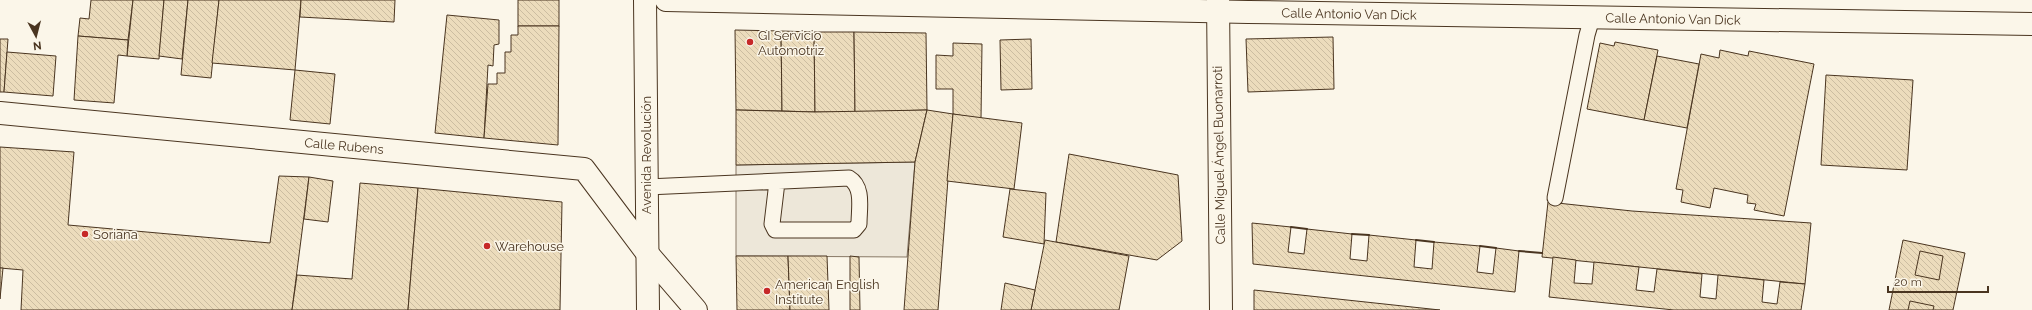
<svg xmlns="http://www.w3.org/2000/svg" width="2032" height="310" viewBox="0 0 2032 310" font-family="Raleway,sans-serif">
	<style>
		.parking { fill: #ede7d9; stroke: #887966 }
		.building { fill: url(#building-back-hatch); stroke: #4a3520 }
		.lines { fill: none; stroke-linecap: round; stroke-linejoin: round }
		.service-casing { stroke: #4a3520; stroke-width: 17 }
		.minor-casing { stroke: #4a3520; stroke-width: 24 }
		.primary-casing { stroke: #4a3520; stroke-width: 24 }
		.service { stroke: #fbf6e9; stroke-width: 15 }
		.minor { stroke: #fbf6e9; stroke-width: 22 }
		.primary { stroke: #fbf6e9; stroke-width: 22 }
		.wall { stroke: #4a3520; stroke-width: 2 }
		.poi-dot { fill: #c62828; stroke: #fbf6e9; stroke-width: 1.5 }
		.labels { text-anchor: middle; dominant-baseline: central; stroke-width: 3; stroke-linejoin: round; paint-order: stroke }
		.street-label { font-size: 13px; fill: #4a3520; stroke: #fbf6e9 }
		.poi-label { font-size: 13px; fill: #4a3520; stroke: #fbf6e9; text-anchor: start }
	</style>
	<defs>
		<pattern id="building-back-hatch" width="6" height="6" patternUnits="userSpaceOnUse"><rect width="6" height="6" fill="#ecdcbc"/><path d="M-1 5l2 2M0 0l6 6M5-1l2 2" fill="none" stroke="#ccbda1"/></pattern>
	</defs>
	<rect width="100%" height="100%" fill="#fbf6e9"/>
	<!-- parking -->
	<path class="parking" d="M 915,162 L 907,257 L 736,256 L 736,165 Z"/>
	<!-- building -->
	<g class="building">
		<path d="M 91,0 L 133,0 L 128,40 L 78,36 L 80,18 L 89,19 Z"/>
		<path d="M 133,0 L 164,0 L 159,59 L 127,56 Z"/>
		<path d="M 164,0 L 188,0 L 182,59 L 159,56 Z"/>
		<path d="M 188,0 L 219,0 L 211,78 L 181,75 Z"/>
		<path d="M 219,0 L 301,0 L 295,70 L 212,63 Z"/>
		<path d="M 301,0 L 395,0 L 394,22 L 300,17 Z"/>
		<rect x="518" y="0" width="41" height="26"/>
		<path d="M 447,15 L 499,20 L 499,44 L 494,45 L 493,66 L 488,65 L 484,138 L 435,133 Z"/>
		<path d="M 518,26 L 559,26 L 558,145 L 484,138 L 488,84 L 497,84 L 497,73 L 505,73 L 505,52 L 511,52 L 511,35 L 518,35 Z"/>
		<path d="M 735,30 L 781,31 L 782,111 L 736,110 Z"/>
		<path d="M 781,31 L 814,32 L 815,112 L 782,111 Z"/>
		<path d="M 814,32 L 854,32 L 855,112 L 815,112 Z"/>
		<path d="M 854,32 L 926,33 L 927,110 L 855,112 Z"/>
		<path d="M 78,36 L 128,40 L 127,56 L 118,55 L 114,103 L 74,100 Z"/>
		<path d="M 1333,37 L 1334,89 L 1248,92 L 1246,39 Z"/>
		<path d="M 0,39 L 8,39 L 4,92 L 0,92 Z"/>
		<path d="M 1031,39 L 1032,89 L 1001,90 L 1000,40 Z"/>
		<path d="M 1615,42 L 1658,50 L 1644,120 L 1587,109 L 1600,43 L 1614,46 Z"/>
		<path d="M 953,43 L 982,44 L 981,119 L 953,114 L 953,89 L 936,89 L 936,55 L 953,56 Z"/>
		<path d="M 1720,50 L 1748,56 L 1749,51 L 1814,64 L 1784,216 L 1754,210 L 1756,204 L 1747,203 L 1748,195 L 1714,188 L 1710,208 L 1681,202 L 1683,190 L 1676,189 L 1701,54 L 1719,58 Z"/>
		<path d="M 7,52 L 56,56 L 53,96 L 4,92 Z"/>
		<path d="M 1657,56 L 1699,64 L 1687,128 L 1644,120 Z"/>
		<path d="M 295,70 L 335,74 L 330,124 L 290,120 Z"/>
		<path d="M 1826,75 L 1913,80 L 1907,170 L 1821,165 Z"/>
		<path d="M 736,110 L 815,112 L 927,110 L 915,162 L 736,165 Z"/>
		<path d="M 927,110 L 953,114 L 938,310 L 904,310 L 915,162 Z"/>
		<path d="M 953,114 L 1022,123 L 1014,189 L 947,181 Z"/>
		<path d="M 0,147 L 74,152 L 68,225 L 270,243 L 279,176 L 309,177 L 292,310 L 21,310 L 23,270 L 0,268 Z"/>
		<path d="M 1069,154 L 1178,175 L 1182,241 L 1157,260 L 1056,242 Z"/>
		<path d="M 309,177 L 333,181 L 328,222 L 304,219 Z"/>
		<path d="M 360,183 L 418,188 L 408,310 L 292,310 L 297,275 L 352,279 Z"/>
		<path d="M 418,188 L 562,202 L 560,310 L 408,310 Z"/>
		<path d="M 1010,189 L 1046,193 L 1044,244 L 1003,237 Z"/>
		<path d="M 1548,202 L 1632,211 L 1811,223 L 1805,284 L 1542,257 Z"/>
		<path d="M 1252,223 L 1291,227 L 1288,252 L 1304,254 L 1307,229 L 1352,234 L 1350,259 L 1367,261 L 1369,235 L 1416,240 L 1414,267 L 1432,269 L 1434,242 L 1480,246 L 1477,272 L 1493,274 L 1496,248 L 1519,251 L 1515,292 L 1253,264 Z"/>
		<path d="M 1045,240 L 1129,256 L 1119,310 L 1031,310 Z"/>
		<path d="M 1903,240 L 1965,253 L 1953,310 L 1889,310 Z"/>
		<path d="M 1920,251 L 1943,256 L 1939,280 L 1915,275 Z"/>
		<path d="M 736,256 L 788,256 L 790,310 L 737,310 Z"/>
		<path d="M 788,256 L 827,256 L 829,310 L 790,310 Z"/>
		<path d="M 850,256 L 859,257 L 860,310 L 850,310 Z"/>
		<path d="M 1553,257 L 1576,260 L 1574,283 L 1592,284 L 1594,262 L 1639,267 L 1636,290 L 1654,292 L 1657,269 L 1702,274 L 1700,297 L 1716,299 L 1718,275 L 1764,280 L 1762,302 L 1777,304 L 1780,282 L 1805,284 L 1801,310 L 1674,310 L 1549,297 Z"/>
		<path d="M 0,268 L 3,268 L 0,299 Z"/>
		<path d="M 1005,283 L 1035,290 L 1031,310 L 1001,310 Z"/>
		<path d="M 1254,290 L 1440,310 L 1254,310 Z"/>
		<path d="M 1910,301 L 1934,306 L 1933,310 L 1908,310 Z"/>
	</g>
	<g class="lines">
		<defs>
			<g id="service">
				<path d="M 647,187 L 849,178 C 864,187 859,208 859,224 L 854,230 L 775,230 L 772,224 L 777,182"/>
				<path d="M 1555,198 L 1587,35 L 1592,18"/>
			</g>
			<g id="minor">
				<path d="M 666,0 L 1248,12 L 2032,24"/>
				<path d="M 1218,0 L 1221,310"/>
				<path d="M 0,113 L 584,169 L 647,253 L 696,310"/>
			</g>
			<path id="primary" d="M 645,0 L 648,310"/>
		</defs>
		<!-- service casing -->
		<use href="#service" class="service-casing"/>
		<!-- minor casing -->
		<use href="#minor" class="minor-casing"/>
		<!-- primary casing -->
		<use href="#primary" class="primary-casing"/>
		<!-- service -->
		<use href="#service" class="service"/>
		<!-- minor -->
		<use href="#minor" class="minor"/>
		<!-- primary -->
		<use href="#primary" class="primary"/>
		<!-- wall -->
		<g class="wall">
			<path d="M 1291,227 L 1307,229"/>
			<path d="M 1352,234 L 1369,235"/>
			<path d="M 1416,240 L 1434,242"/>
			<path d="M 1480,246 L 1496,248"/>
			<path d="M 1519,251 L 1542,253"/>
		</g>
	</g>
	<!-- markers -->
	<g class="poi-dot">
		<circle cx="750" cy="42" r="4"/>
		<circle cx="85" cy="234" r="4"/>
		<circle cx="487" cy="246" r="4"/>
		<circle cx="767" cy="291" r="4"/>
	</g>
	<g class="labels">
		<!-- street labels -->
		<g class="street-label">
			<text transform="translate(1349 14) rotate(1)">Calle Antonio Van Dick</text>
			<text transform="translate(1673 19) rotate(1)">Calle Antonio Van Dick</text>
			<text transform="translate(344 146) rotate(5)">Calle Rubens</text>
			<text transform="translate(646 155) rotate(-90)">Avenida Revolución</text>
			<text transform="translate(1219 155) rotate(-91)">Calle Miguel Ángel Buonarroti</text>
		</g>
		<!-- poi labels -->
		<g class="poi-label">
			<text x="758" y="35">GI Servicio<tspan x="758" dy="15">Automotriz</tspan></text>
			<text x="93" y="234">Soriana</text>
			<text x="495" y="246">Warehouse</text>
			<text x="775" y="284">American English<tspan x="775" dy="15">Institute</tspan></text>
		</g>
	</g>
	<!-- north arrow -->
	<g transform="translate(36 36) rotate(173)" stroke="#fbf6e9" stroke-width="3" paint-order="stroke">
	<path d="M0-3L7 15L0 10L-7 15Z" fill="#4a3520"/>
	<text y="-6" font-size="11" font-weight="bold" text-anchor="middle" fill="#4a3520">N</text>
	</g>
	<!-- scale -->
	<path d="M1888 286v6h100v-6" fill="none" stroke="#4a3520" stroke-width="2"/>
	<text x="1894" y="286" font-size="12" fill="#4a3520" stroke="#fbf6e9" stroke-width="3" paint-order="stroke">20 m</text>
</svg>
